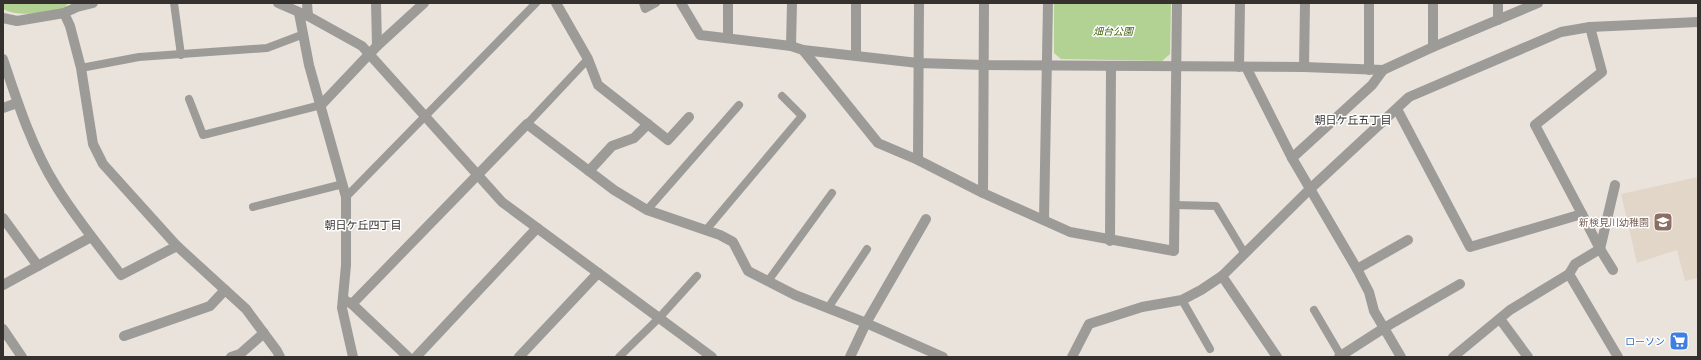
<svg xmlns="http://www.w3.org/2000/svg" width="1701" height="360" viewBox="0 0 1701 360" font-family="'Source Serif 4','Noto Sans JP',serif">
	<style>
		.built { fill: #e2d6c9 }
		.green { fill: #b2d293 }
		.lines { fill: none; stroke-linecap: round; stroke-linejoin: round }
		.lane { stroke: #9d9b98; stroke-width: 8 }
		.street { stroke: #9d9b98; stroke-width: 10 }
		.labels { text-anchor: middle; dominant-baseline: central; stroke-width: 3; stroke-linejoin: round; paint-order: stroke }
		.park-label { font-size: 10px; font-style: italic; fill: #41640c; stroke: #fff }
		.education-label { font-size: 10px; fill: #785e54; stroke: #fff; text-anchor: end }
		.shop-label { font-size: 10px; fill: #366cbe; stroke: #fff; text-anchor: end }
		.neighbourhood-label { font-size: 11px; fill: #34312f; stroke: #fff }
	</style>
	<rect width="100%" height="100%" fill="#eae3dc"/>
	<!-- built -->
	<path class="built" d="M 1698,177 L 1698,278 L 1685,281 L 1677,250 L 1637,263 L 1621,194 Z"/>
	<!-- green -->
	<g class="green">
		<path d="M 3,3 L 68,3 L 65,8 C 45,11 22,19 3,9 Z"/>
		<path d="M 1054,3 L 1171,3 L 1170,54 L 1162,61 L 1061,59 L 1054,53 Z"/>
	</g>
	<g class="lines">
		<!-- lane -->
		<g class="lane">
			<path d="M 174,3 L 181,55"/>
			<path d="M 643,3 L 645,9 L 656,3"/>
			<path d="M 81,68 L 139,57 L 267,48 L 304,34"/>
			<path d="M 189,99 L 203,135 L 321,105"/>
			<path d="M 527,124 L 588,59"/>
			<path d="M 346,197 L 536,3"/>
			<path d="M 1175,205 L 1216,206 L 1245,254"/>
			<path d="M 253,207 L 343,184"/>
			<path d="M 647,210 L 739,105"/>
			<path d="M 706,230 L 802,116 L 782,96"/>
			<path d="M 768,281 L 832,193"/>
			<path d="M 1182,300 L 1210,349"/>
			<path d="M 828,308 L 867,249"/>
			<path d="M 1314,310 L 1341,356"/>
			<path d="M 619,357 L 659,318 L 697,276"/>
		</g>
		<!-- street -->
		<g class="street">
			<path d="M 278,3 L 308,16 L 362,46 L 502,202 L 712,357"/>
			<path d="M 307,3 L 308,16"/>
			<path d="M 376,3 L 377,46"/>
			<path d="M 556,3 L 588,59 L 598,85 L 668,140 L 689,117"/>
			<path d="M 681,3 L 700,35 L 791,46 L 803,50 L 918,63 L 984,65 L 1304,67 L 1383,70 L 1433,47 L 1538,3"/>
			<path d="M 64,13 L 70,26 L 81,68 L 93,144 L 103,164 L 177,246 L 246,309 L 277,351 L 280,357"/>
			<path d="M 299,13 L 309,65 L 346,197 L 346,265 L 342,308 L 353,357"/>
			<path d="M 3,18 L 17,21 L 64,13 L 77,7 L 93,3"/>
			<path d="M 1498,20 L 1498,3"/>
			<path d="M 728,37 L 728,3"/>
			<path d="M 791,46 L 792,3"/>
			<path d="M 1433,47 L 1433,3"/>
			<path d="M 803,50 L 878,143 L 918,160 L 983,193 L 1070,232 L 1174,251 L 1177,3"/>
			<path d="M 856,55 L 856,3"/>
			<path d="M 3,59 C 17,101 32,148 56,186 C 75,217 99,246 121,275 L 177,246"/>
			<path d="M 1239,67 L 1240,3"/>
			<path d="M 1246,67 L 1292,158 L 1357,269 L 1369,292 L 1374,311 L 1401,357"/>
			<path d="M 1304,67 L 1305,3"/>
			<path d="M 1369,70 L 1369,3"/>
			<path d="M 321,105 L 377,46 L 424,3"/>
			<path d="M 3,108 L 17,103"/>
			<path d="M 1397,109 L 1470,247 L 1582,214 L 1535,125 L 1602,72 L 1590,27"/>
			<path d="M 1292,158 L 1372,85 L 1383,70"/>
			<path d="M 918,160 L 919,3"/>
			<path d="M 589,171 L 612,146 L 634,138 L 648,124"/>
			<path d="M 983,193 L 984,3"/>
			<path d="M 1582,214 L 1600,249 L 1613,270"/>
			<path d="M 3,218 L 38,266"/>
			<path d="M 1044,220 L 1048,3"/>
			<path d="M 1110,241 L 1111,66"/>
			<path d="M 1357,269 L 1408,240"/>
			<path d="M 1569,274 L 1618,357"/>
			<path d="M 1222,276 L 1277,357"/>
			<path d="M 3,285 L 91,237"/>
			<path d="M 346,301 L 352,304 L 408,357"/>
			<path d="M 352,304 L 527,124 L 614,190 L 647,210 L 720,235 L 733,242 L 748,271 L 795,295 L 866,323 L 943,357"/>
			<path d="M 1500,319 L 1528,357"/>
			<path d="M 3,329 L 22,357"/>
			<path d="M 124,336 L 210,306 L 225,290"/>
			<path d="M 231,357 L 240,354 L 264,333"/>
			<path d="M 416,357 L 537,228"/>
			<path d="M 519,357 L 598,273"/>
			<path d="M 850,357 L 866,323 L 926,219"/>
			<path d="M 1072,357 L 1089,324 L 1142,307 L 1182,300 L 1201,290 L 1222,276 L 1310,189 L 1409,97 L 1561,32 L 1590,27 L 1698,22"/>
			<path d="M 1339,357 L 1384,328 L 1460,284"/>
			<path d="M 1453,357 L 1510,310 L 1569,274 L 1575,264 L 1600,249 L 1615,185"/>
		</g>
	</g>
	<!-- icons -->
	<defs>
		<symbol id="school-square" viewBox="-11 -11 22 22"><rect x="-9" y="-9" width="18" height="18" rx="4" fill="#8d6e63" stroke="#fff"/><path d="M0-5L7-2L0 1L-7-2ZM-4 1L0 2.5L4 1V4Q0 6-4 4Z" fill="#fff"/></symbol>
		<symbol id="supermarket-square" viewBox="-11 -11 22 22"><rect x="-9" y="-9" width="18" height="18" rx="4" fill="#3f7fe0" stroke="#fff"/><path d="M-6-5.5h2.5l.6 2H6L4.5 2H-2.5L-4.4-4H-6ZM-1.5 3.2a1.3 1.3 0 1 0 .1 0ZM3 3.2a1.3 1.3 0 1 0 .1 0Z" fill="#fff"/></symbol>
	</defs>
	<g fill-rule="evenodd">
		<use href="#school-square" x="1652" y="211" width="22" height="22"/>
		<use href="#supermarket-square" x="1668" y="330" width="22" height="22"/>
	</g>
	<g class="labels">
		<!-- park labels -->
		<g class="park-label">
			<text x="1113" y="31">畑台公園</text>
		</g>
		<!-- education labels -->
		<g class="education-label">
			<text x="1649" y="222">新検見川幼稚園</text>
		</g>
		<!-- shop labels -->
		<g class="shop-label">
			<text x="1665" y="341">ローソン</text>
		</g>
		<!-- neighbourhood labels -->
		<g class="neighbourhood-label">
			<text x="1353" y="120">朝日ケ丘五丁目</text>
			<text x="363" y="225">朝日ケ丘四丁目</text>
		</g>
	</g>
	<!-- border -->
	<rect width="1701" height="360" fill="none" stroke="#34312f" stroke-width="8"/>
</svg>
